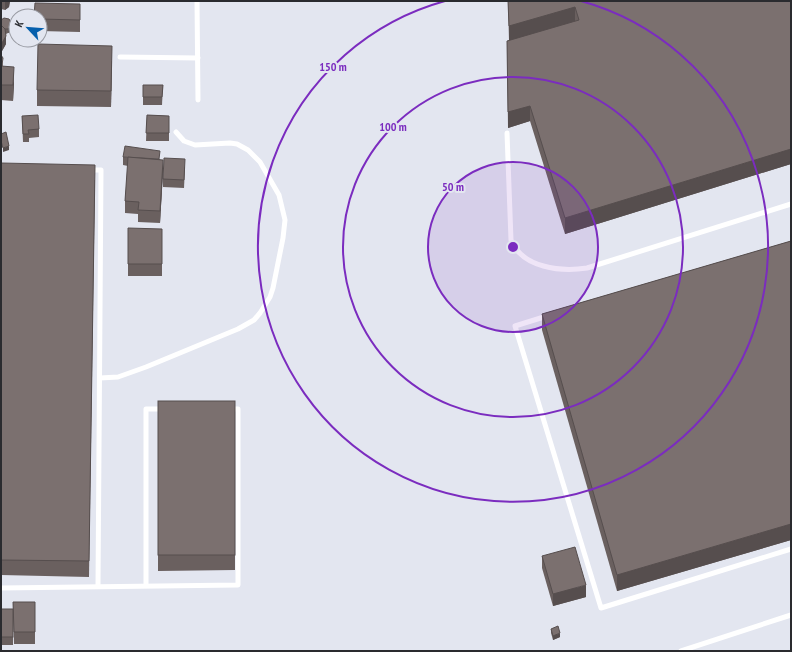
<svg xmlns="http://www.w3.org/2000/svg" width="792" height="652" viewBox="0 0 792 652" font-family="'PT Sans Narrow',sans-serif">
	<style>
		.lines { fill: none; stroke-linecap: round; stroke-linejoin: round }
		.service { stroke: #fff; stroke-width: 5 }
		.wall { fill: #6a605f }
		.shaded-wall { fill: #564e4e }
		.building { fill: #7b706f; stroke: #564e4e }
		.ring { fill: none; stroke: #7b2cbf; stroke-width: 2 }
		.centre { fill: #7b2cbf; stroke: #e3e6f0; stroke-width: 2 }
		.ring-label { font-size: 12px; text-anchor: middle; font-weight: bold; fill: #7b2cbf; stroke: #e3e6f0; stroke-width: 4; stroke-linejoin: round; paint-order: stroke }
	</style>
	<rect width="100%" height="100%" fill="#e3e6f0"/>
	<g class="lines">
		<!-- service -->
		<g class="service">
			<path d="M 197,1 L 198,100"/>
			<path d="M 120,57 L 198,58"/>
			<path d="M 507,133 L 511,240 C 522,268 561,272 587,268 L 791,204"/>
			<path d="M 88,170 L 101,170 L 98,586"/>
			<path d="M 547,316 L 515,326 L 601,608 L 791,549"/>
			<path d="M 100,378 L 118,377 L 146,367 L 238,329 L 254,320 L 260,313 L 270,297 L 273,288 L 283,238 L 285,220 L 279,195 L 260,162 L 248,150 L 237,144 L 230,143 L 195,145 L 184,141 L 176,132"/>
			<path d="M 146,585 L 146,409 L 164,409"/>
			<path d="M 1,588 L 238,585 L 238,409 L 228,409"/>
			<path d="M 681,651 L 791,615"/>
		</g>
	</g>
	<!-- wall -->
	<g class="wall">
		<path d="M 1,1 L 10,1 L 9,7 L 5,10 L 1,9 L 1,19 L 11,27 L 11,31 L 8,33 L 6,34 L 6,44 L 2,51 L 1,51 Z"/>
		<path d="M 508,1 L 791,1 L 791,164 L 565,234 L 530,121 L 508,128 L 507,41 L 509,41 Z"/>
		<path d="M 80,4 L 80,32 L 40,31 L 40,16 Z"/>
		<rect x="18" y="40" width="10" height="5"/>
		<path d="M 1,55 L 3,66 L 14,83 L 13,101 L 1,100 Z"/>
		<path d="M 112,61 L 111,107 L 37,106 L 37,90 Z"/>
		<path d="M 143,85 L 163,85 L 162,105 L 143,105 Z"/>
		<path d="M 147,115 L 169,116 L 169,141 L 146,141 Z"/>
		<path d="M 22,116 L 39,129 L 39,137 L 29,138 L 29,142 L 23,142 Z"/>
		<path d="M 123,157 L 160,159 L 163,172 L 160,223 L 138,222 L 138,214 L 125,213 L 125,201 L 128,166 L 123,165 Z"/>
		<path d="M 1,163 L 95,180 L 89,577 L 1,575 Z"/>
		<path d="M 185,167 L 184,188 L 163,187 L 163,179 Z"/>
		<path d="M 162,229 L 162,276 L 128,276 L 128,264 Z"/>
		<path d="M 791,241 L 791,540 L 617,591 L 542,330 L 542,314 Z"/>
		<path d="M 158,401 L 235,401 L 235,570 L 158,571 Z"/>
		<path d="M 542,556 L 586,597 L 553,606 L 542,568 Z"/>
		<path d="M 13,602 L 35,602 L 35,644 L 14,644 Z"/>
		<rect x="1" y="609" width="12" height="36"/>
		<path d="M 551,629 L 560,637 L 553,640 L 551,633 Z"/>
	</g>
	<!-- shaded-wall -->
	<g class="shaded-wall">
		<path d="M 6,1 L 10,1 L 9,7 L 5,10 L 5,2 Z"/>
		<path d="M 575,7 L 575,22 L 509,42 L 509,26 Z"/>
		<path d="M 11,22 L 11,31 L 8,33 L 8,29 Z"/>
		<path d="M 6,36 L 6,44 L 2,51 L 1,51 L 1,43 Z"/>
		<path d="M 112,46 L 112,61 L 111,107 L 111,91 Z"/>
		<path d="M 14,67 L 14,83 L 13,101 L 13,85 Z"/>
		<path d="M 530,106 L 530,121 L 508,128 L 508,112 Z"/>
		<path d="M 9,146 L 9,150 L 3,152 L 3,148 Z"/>
		<path d="M 791,149 L 791,164 L 565,234 L 565,218 Z"/>
		<path d="M 163,160 L 163,172 L 160,223 L 160,211 Z"/>
		<path d="M 791,524 L 791,540 L 617,591 L 617,575 Z"/>
		<path d="M 586,585 L 586,597 L 553,606 L 553,594 Z"/>
		<path d="M 560,633 L 560,637 L 553,640 L 553,636 Z"/>
	</g>
	<!-- building -->
	<g class="building">
		<path d="M 508,1 L 791,1 L 791,149 L 565,218 L 530,106 L 508,112 L 507,41 L 579,20 L 575,7 L 509,26 Z"/>
		<path d="M 35,3 L 80,4 L 80,20 L 40,19 L 40,16 L 34,16 Z"/>
		<path d="M 4,18 L 9,19 L 11,22 L 11,26 L 8,29 L 5,29 L 1,25 L 1,20 Z"/>
		<path d="M 1,25 L 5,29 L 6,36 L 2,43 L 1,43 Z"/>
		<rect x="18" y="40" width="10" height="1"/>
		<path d="M 38,44 L 112,46 L 111,91 L 37,90 Z"/>
		<path d="M 1,55 L 3,58 L 2,65 L 1,66 Z"/>
		<path d="M 1,66 L 14,67 L 13,85 L 1,85 Z"/>
		<path d="M 143,85 L 163,85 L 162,97 L 143,97 Z"/>
		<path d="M 38,115 L 39,129 L 28,130 L 29,134 L 23,134 L 22,116 Z"/>
		<path d="M 147,115 L 169,116 L 169,133 L 146,133 Z"/>
		<path d="M 6,132 L 9,146 L 3,148 L 1,141 L 1,134 Z"/>
		<path d="M 125,146 L 160,151 L 159,159 L 123,157 Z"/>
		<path d="M 128,157 L 163,160 L 160,211 L 138,210 L 139,202 L 125,201 Z"/>
		<path d="M 164,158 L 185,159 L 184,180 L 163,179 Z"/>
		<path d="M 1,163 L 95,165 L 89,561 L 1,560 Z"/>
		<path d="M 128,228 L 162,229 L 162,264 L 128,264 Z"/>
		<path d="M 791,241 L 791,524 L 617,575 L 542,314 Z"/>
		<rect x="158" y="401" width="77" height="154"/>
		<path d="M 575,547 L 586,585 L 553,594 L 542,556 Z"/>
		<path d="M 13,602 L 35,602 L 35,632 L 14,632 Z"/>
		<rect x="1" y="609" width="12" height="28"/>
		<path d="M 558,626 L 560,633 L 553,636 L 551,629 Z"/>
	</g>
	<!-- distance rings -->
	<circle cx="513" cy="247" r="85" fill="#7b2cbf" fill-opacity=".12"/>
	<g class="ring">
		<circle cx="513" cy="247" r="85"/>
		<circle cx="513" cy="247" r="170"/>
		<path d="M581 1A255 255 0 1 1 445 1"/>
	</g>
	<circle cx="513" cy="247" r="6" class="centre"/>
	<g class="ring-label">
		<text x="333" y="71">150 m</text>
		<text x="393" y="131">100 m</text>
		<text x="453" y="191">50 m</text>
	</g>
	<!-- border -->
	<rect width="792" height="652" fill="none" stroke="#2a2b2f" stroke-width="4"/>
	<!-- north arrow -->
	<g transform="translate(28 28) rotate(296)"><circle r="19" fill="#e3e6f0" stroke="#999ba3"/>
	<path d="M0-3L7 15L0 10L-7 15Z" fill="#055fad"/>
	<text y="-6" font-size="11" font-weight="bold" text-anchor="middle" fill="#2a2b2f">K</text>
	</g>
</svg>
